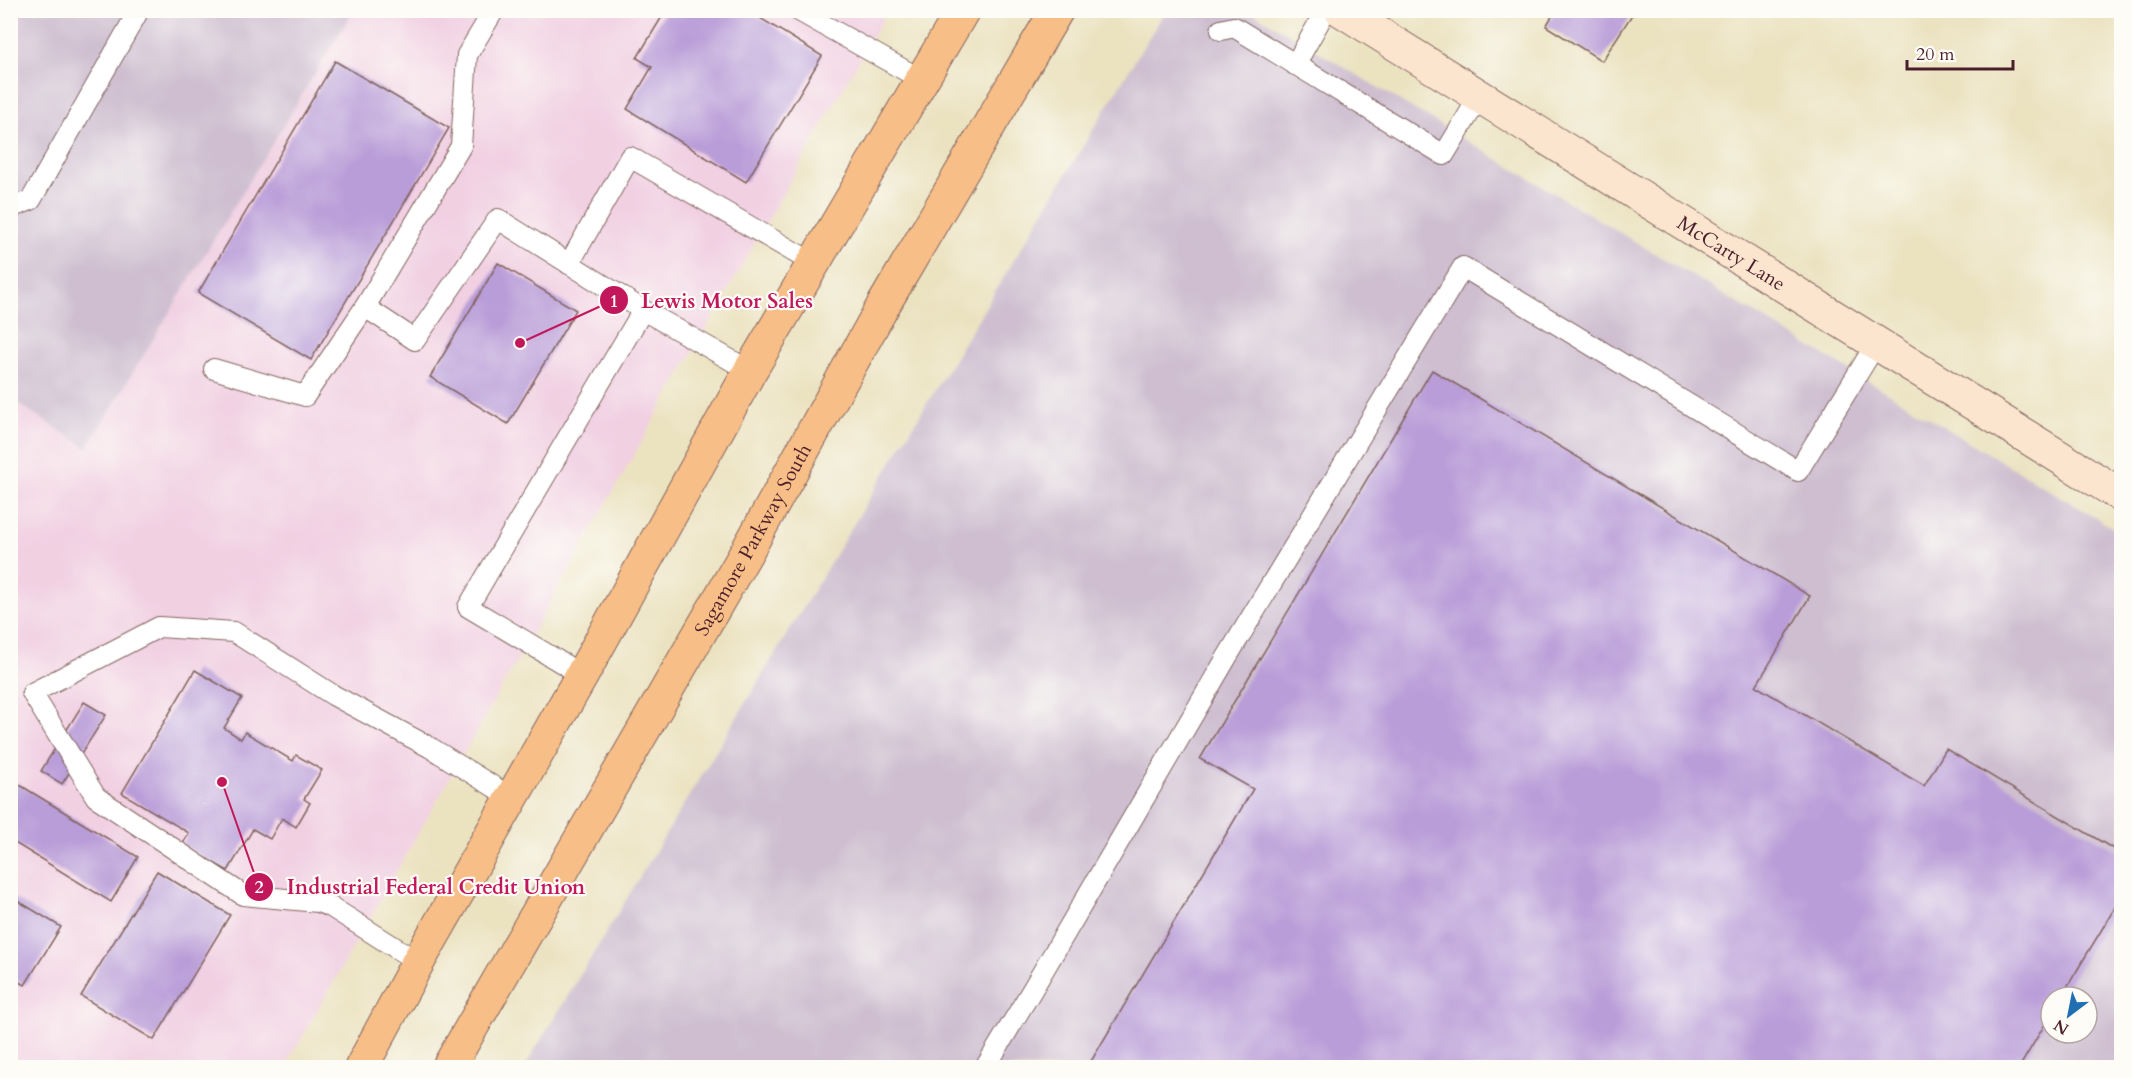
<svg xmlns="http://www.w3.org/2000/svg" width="2132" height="1078" viewBox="0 0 2132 1078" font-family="Cardo,serif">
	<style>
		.built { fill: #f1d0e2 }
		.industrial { fill: #cebed0; fill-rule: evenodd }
		.building { fill: #b99dd8 }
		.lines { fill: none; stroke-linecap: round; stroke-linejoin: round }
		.service-casing { stroke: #82635f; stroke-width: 22 }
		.secondary-casing { stroke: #82635f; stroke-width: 35 }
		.primary-casing { stroke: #82635f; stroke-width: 35 }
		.service { stroke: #fff; stroke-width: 20 }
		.secondary { stroke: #fce5cf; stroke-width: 33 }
		.primary { stroke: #f7be87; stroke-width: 33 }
		.labels { text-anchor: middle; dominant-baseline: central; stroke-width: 4.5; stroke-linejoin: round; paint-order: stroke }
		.street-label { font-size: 20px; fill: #4a1f2b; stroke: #fdfcf7 }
		.leader { fill: none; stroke: #c2185b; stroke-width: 2 }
		.callout-dot { fill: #c2185b; stroke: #fdfcf7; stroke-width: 2 }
		.mark-label { font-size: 18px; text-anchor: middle; font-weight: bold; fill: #fff }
		.callout-label { font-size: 21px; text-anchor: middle; font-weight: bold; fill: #c2185b; stroke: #fdfcf7; stroke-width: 4.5; stroke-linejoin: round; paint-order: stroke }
	</style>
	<rect width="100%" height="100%" fill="#fdfcf7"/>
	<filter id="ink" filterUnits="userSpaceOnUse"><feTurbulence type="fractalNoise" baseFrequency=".0167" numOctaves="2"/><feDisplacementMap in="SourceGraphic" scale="12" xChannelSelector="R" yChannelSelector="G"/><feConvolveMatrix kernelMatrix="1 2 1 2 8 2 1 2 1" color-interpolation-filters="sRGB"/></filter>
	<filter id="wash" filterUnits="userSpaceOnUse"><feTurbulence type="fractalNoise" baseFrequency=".008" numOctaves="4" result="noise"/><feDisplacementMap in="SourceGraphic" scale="24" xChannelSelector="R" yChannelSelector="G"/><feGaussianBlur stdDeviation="1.35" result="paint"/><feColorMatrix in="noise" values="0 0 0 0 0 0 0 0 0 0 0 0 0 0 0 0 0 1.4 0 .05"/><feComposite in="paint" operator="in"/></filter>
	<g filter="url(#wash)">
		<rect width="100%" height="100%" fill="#ebe2c0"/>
		<!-- built -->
		<path class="built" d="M 353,11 L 887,11 L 285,1067 L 11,1067 L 10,399 L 87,447 Z"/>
		<!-- industrial -->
		<g class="industrial">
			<path d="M 10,11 L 353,11 L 87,448 L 11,399 Z"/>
			<path d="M 1165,11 L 1250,11 L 2121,533 L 2121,1067 L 524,1068 ZM 2051,997 L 2087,997 L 2087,1033 L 2051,1033 Z"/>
		</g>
		<g id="blocks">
			<!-- building -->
			<g class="building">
				<path d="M 666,10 L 747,10 L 822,56 L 746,182 L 627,109 L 652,67 L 637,58 Z"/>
				<path d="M 1556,10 L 1635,10 L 1602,61 L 1546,26 Z"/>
				<path d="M 335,61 L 449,128 L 311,360 L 198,293 Z"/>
				<path d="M 498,263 L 576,310 L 508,424 L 430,377 Z"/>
				<path d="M 1432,370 L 1810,596 L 1756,686 L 1924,786 L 1946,749 L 2122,854 L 2122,896 L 2061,997 L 2051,997 L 2051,1014 L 2019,1068 L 1087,1068 L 1253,789 L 1200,759 Z"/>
				<path d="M 195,670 L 242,698 L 224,728 L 241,739 L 245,732 L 293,761 L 296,755 L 322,770 L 304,799 L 310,803 L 296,827 L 282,818 L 270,839 L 253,829 L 228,871 L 182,845 L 189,833 L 122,793 Z"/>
				<path d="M 84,702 L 106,715 L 62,784 L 41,771 Z"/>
				<path d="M 10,779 L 138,857 L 111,902 L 10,840 Z"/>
				<path d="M 157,871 L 230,915 L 154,1040 L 81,996 Z"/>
				<path d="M 10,896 L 61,927 L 25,985 L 10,977 Z"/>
			</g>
		</g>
	</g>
	<g filter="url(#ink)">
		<use href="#blocks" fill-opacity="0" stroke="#82635f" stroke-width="1.5"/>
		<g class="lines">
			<defs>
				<g id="service">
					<path d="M 797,10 L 922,80"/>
					<path d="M 1221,30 L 1234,27 L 1444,155 L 1479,97"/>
					<path d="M 1295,65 L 1326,10"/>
					<path d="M 10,208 L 31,200 L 139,10"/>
					<path d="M 569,264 L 630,157 L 813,263"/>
					<path d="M 365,307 L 415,340 L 498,219 L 643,310"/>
					<path d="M 214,369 L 305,396 L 365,307 L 461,146 L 467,55 L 494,10"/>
					<path d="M 582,675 L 468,607 L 643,310 L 750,371"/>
					<path d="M 418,962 L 331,907 L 318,902 L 243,895 L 96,797 L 32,693 L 159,627 L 234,632 L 333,695 L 431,748 L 512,798"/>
					<path d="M 985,1068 L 1032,990 L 1227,657 L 1463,267 L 1798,471 L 1876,344"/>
				</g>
				<g id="secondary">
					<path id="s1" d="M 1341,10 L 2122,496"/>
				</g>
				<g id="primary">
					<path d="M 361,1068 L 418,962 L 582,675 L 750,371 L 963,10"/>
					<path id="s2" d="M 448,1068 L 746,553 L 884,304 L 1057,10"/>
				</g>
			</defs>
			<!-- service casing -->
			<use href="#service" class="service-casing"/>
			<!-- secondary casing -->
			<use href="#secondary" class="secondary-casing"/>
			<!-- primary casing -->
			<use href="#primary" class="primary-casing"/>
			<!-- service -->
			<use href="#service" class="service"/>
			<!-- secondary -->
			<use href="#secondary" class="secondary"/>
			<!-- primary -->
			<use href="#primary" class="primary"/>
		</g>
	</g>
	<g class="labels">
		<!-- street labels -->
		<g class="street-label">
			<text stroke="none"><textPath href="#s1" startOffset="460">McCarty Lane</textPath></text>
			<text stroke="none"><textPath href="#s2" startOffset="610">Sagamore Parkway South</textPath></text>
		</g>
	</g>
	<!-- callouts -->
	<path class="leader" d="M520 343L614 300M222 782L259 887"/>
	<g class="callout-dot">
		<circle cx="520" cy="343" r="6"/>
		<circle cx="222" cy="782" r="6"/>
		<circle cx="614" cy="300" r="15"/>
		<circle cx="259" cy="887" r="15"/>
	</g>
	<g class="mark-label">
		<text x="614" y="307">1</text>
		<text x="259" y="893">2</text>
	</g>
	<g class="callout-label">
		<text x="727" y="308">Lewis Motor Sales</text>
		<text x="436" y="894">Industrial Federal Credit Union</text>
	</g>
	<!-- margin -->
	<rect width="2132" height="1078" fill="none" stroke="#fdfcf7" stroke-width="36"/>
	<!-- north arrow -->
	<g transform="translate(2069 1015) rotate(212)"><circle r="28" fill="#fdfcf7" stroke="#b5a4a5" stroke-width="1.5"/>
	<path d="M0-4.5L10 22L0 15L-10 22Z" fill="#1f6fb2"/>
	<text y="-9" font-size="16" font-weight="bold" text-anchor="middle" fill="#4a1f2b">N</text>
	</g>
	<!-- scale -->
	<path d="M1907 60v9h106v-9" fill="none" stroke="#4a1f2b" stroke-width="3"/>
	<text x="1916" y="60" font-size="18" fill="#4a1f2b" stroke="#fdfcf7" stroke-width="4.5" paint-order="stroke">20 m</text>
</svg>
